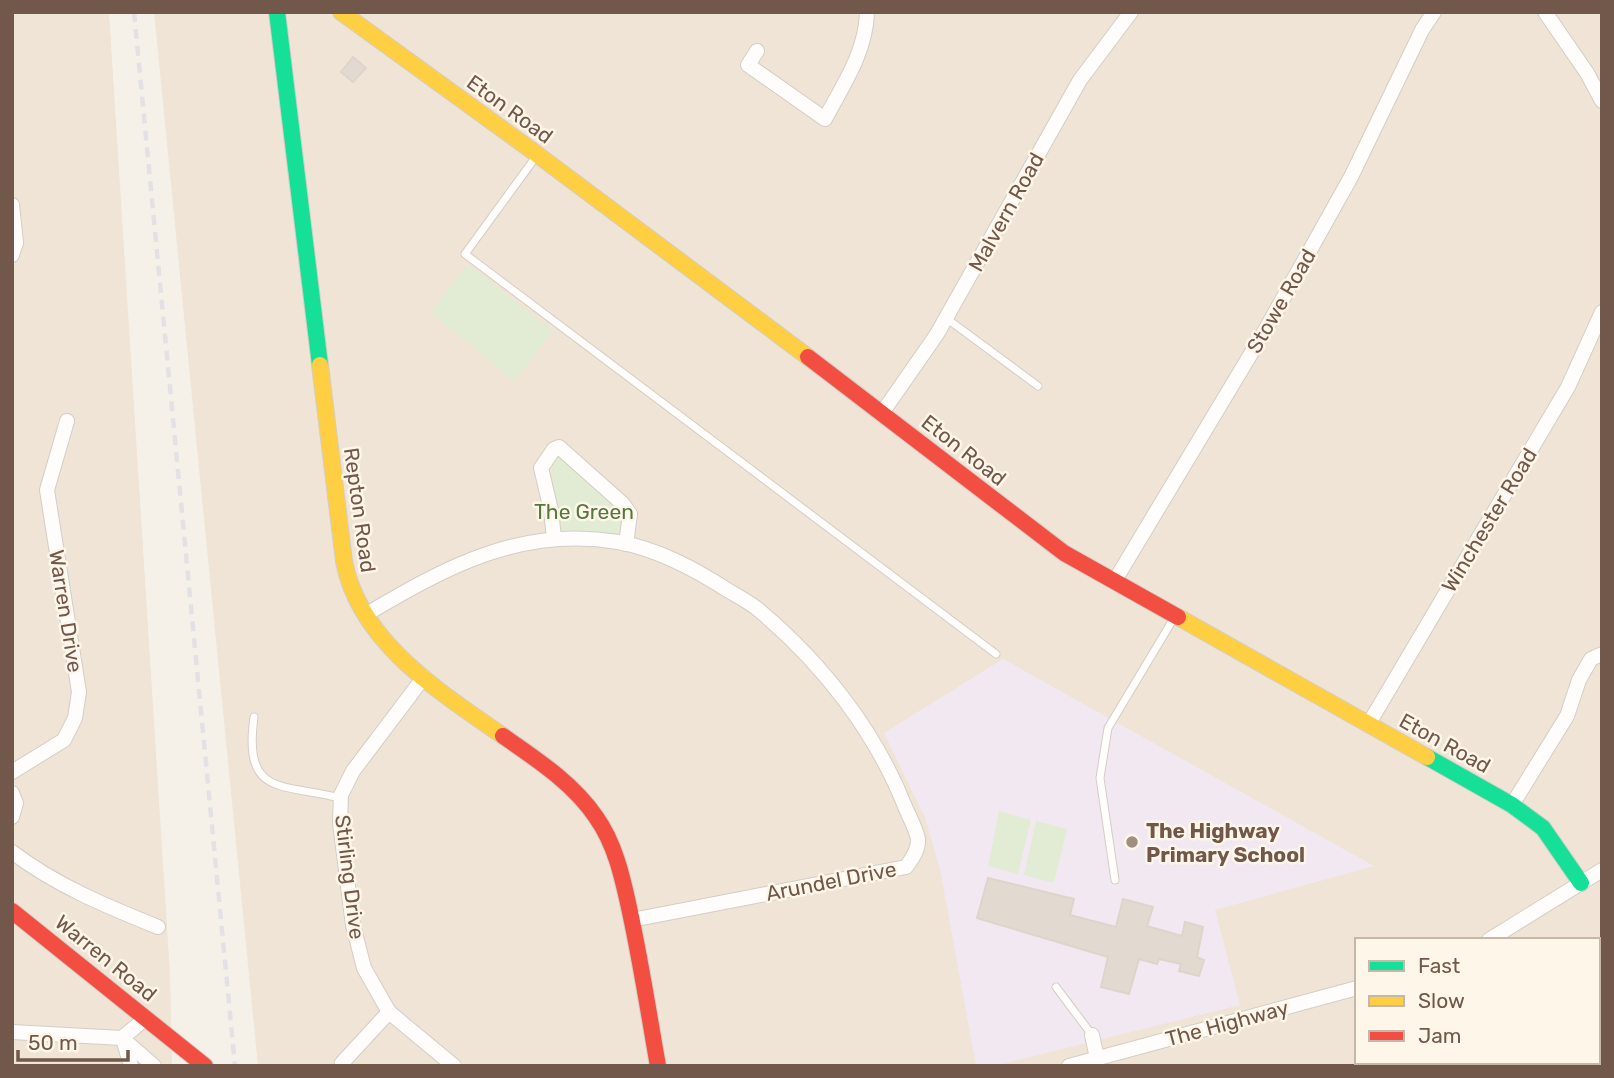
<svg xmlns="http://www.w3.org/2000/svg" width="1614" height="1078" viewBox="0 0 1614 1078" font-family="Rubik,sans-serif">
	<style>
		.residential { fill: #efe4d6 }
		.education { fill: #f2e8f1 }
		.green { fill: #e2ecd4 }
		.building { fill: #e2d9d1; stroke: #ded4cb; stroke-width: 2 }
		.lines { fill: none; stroke-linecap: round; stroke-linejoin: round }
		.lane-casing { stroke: #d4cdc6; stroke-width: 9 }
		.street-casing { stroke: #d4cdc6; stroke-width: 16 }
		.fast-casing { stroke: #d4cdc6; stroke-width: 18 }
		.slow-casing { stroke: #d4cdc6; stroke-width: 18 }
		.jam-casing { stroke: #d4cdc6; stroke-width: 18 }
		.lane { stroke: #fefdfc; stroke-width: 7 }
		.street { stroke: #fefdfc; stroke-width: 14 }
		.fast { stroke: #16e098; stroke-width: 16 }
		.slow { stroke: #ffcf43; stroke-width: 16 }
		.jam { stroke: #f24e42; stroke-width: 16 }
		.rail { stroke: #e4e1e4; stroke-width: 4.5; stroke-dasharray: 10 7; stroke-linecap: butt }
		.poi-dot { fill: #a08e82; stroke: #fef6e9; stroke-width: 2.5 }
		.labels { text-anchor: middle; dominant-baseline: central; stroke-width: 5; stroke-linejoin: round; paint-order: stroke }
		.street-label { font-size: 21px; fill: #72584a; stroke: #fef6e9 }
		.park-label { font-size: 21px; fill: #537842; stroke: #fef6e9 }
		.poi-label { font-size: 21px; font-weight: bold; fill: #72584a; stroke: #fef6e9; text-anchor: start }
	</style>
	<rect width="100%" height="100%" fill="#f5f1e9"/>
	<!-- residential -->
	<g class="residential">
		<path d="M 12,12 L 109,12 L 170,974 L 172,1066 L 12,1066 Z"/>
		<path d="M 154,12 L 1602,12 L 1602,1000 L 1598,1002 L 1598,940 L 1357,940 L 1357,1062 L 1496,1062 L 1490,1066 L 258,1066 Z"/>
	</g>
	<!-- education -->
	<path class="education" d="M 1003,659 L 1374,866 L 1215,910 L 1240,1005 L 994,1066 L 976,1066 L 940,869 L 925,818 L 884,733 Z"/>
	<!-- green -->
	<g class="green">
		<path d="M 468,264 L 553,331 L 514,381 L 430,312 Z"/>
		<path d="M 557,457 L 560,457 L 623,513 L 619,540 L 564,533 C 554,517 545,472 557,457 Z"/>
		<path d="M 999,811 L 1031,820 L 1018,874 L 988,866 Z"/>
		<path d="M 1036,821 L 1067,829 L 1054,883 L 1024,875 Z"/>
	</g>
	<!-- building -->
	<g class="building">
		<path d="M 353,57 L 366,68 L 353,82 L 341,72 Z"/>
		<path d="M 988,878 L 1074,899 L 1070,915 L 1116,927 L 1123,899 L 1153,907 L 1147,926 L 1182,936 L 1185,922 L 1203,927 L 1197,957 L 1204,960 L 1199,976 L 1179,971 L 1181,964 L 1159,959 L 1157,964 L 1139,959 L 1129,994 L 1101,987 L 1108,957 L 977,918 Z"/>
	</g>
	<g class="lines">
		<defs>
			<g id="lane">
				<path d="M 535,158 L 465,254 L 996,654"/>
				<path d="M 946,318 L 1038,386"/>
				<path d="M 254,717 C 243,797 281,783 340,798"/>
				<path d="M 1115,880 L 1100,778 L 1108,728 L 1174,618"/>
				<path d="M 1056,987 L 1092,1035"/>
			</g>
			<g id="street">
				<path d="M 1545,12 L 1587,73 L 1602,101"/>
				<path d="M 757,51 L 748,65 L 825,119 C 843,85 866,52 867,12"/>
				<path d="M 12,205 L 16,243 L 12,255"/>
				<path d="M 882,413 L 937,334 L 1080,80 L 1131,12"/>
				<path d="M 554,538 L 551,510 L 541,468 L 554,449 L 559,447 L 623,504 L 630,514 L 626,544"/>
				<path d="M 1114,582 L 1267,327 L 1351,177 L 1422,30 L 1434,12"/>
				<path d="M 365,615 C 446,567 520,526 618,542 C 658,549 695,569 729,591 C 739,597 751,603 760,611 C 823,664 876,732 906,809 C 910,818 916,829 918,839 C 919,849 912,859 906,867 L 632,920"/>
				<path d="M 424,677 L 353,771 L 341,795 L 340,823 L 353,925 L 364,968 L 389,1012 L 454,1066"/>
				<path d="M 1368,725 L 1568,387 L 1602,312"/>
				<path d="M 12,772 L 64,740 L 75,718 L 79,692 L 47,490 L 67,421"/>
				<path d="M 12,793 L 16,803 L 12,817"/>
				<path d="M 1512,805 L 1567,716 L 1579,680 L 1591,659 L 1602,654"/>
				<path d="M 12,852 C 57,886 106,906 158,927"/>
				<path d="M 1489,940 L 1602,870"/>
				<path d="M 12,1032 L 122,1038 L 146,1018"/>
				<path d="M 1092,1035 L 1097,1058"/>
				<path d="M 122,1038 L 154,1066"/>
				<path d="M 123,1039 L 131,1066"/>
				<path d="M 344,1066 L 342,1063 L 389,1012"/>
				<path d="M 1069,1066 L 1357,988"/>
			</g>
			<g id="fast">
				<path d="M 277,12 L 320,365"/>
				<path d="M 1427,757 L 1512,805 L 1543,828 L 1581,883"/>
			</g>
			<g id="slow">
				<path d="M 341,12 L 538,155 L 808,357"/>
				<path d="M 320,365 L 344,561 C 359,642 440,692 503,736"/>
				<path d="M 1178,617 L 1427,757"/>
			</g>
			<g id="jam">
				<path d="M 808,357 L 1064,553 L 1178,617"/>
				<path d="M 503,736 C 536,759 573,783 596,817 C 616,845 623,880 630,912 C 641,963 649,1015 658,1066"/>
				<path d="M 12,911 L 205,1066"/>
			</g>
		</defs>
		<!-- lane casing -->
		<use href="#lane" class="lane-casing"/>
		<!-- street casing -->
		<use href="#street" class="street-casing"/>
		<!-- fast casing -->
		<use href="#fast" class="fast-casing"/>
		<!-- slow casing -->
		<use href="#slow" class="slow-casing"/>
		<!-- jam casing -->
		<use href="#jam" class="jam-casing"/>
		<!-- lane -->
		<use href="#lane" class="lane"/>
		<!-- street -->
		<use href="#street" class="street"/>
		<!-- fast -->
		<use href="#fast" class="fast"/>
		<!-- slow -->
		<use href="#slow" class="slow"/>
		<!-- jam -->
		<use href="#jam" class="jam"/>
		<!-- rail -->
		<path class="rail" d="M 134,12 L 235,1066"/>
	</g>
	<!-- markers -->
	<circle class="poi-dot" cx="1132" cy="842" r="7"/>
	<g class="labels">
		<!-- street labels -->
		<g class="street-label">
			<text transform="translate(510 109) rotate(36)">Eton Road</text>
			<text transform="translate(1006 212) rotate(-61)">Malvern Road</text>
			<text transform="translate(1281 301) rotate(-60)">Stowe Road</text>
			<text transform="translate(964 450) rotate(38)">Eton Road</text>
			<text transform="translate(360 510) rotate(82)">Repton Road</text>
			<text transform="translate(1489 520) rotate(-59)">Winchester Road</text>
			<text transform="translate(66 611) rotate(81)">Warren Drive</text>
			<text transform="translate(1445 743) rotate(29)">Eton Road</text>
			<text transform="translate(350 877) rotate(83)">Stirling Drive</text>
			<text transform="translate(831 881) rotate(-11)">Arundel Drive</text>
			<text transform="translate(106 958) rotate(39)">Warren Road</text>
			<text transform="translate(1227 1023) rotate(-15)">The Highway</text>
		</g>
		<!-- park labels -->
		<g class="park-label">
			<text x="584" y="511">The Green</text>
		</g>
		<!-- poi labels -->
		<g class="poi-label">
			<text x="1146" y="830">The Highway<tspan x="1146" dy="24">Primary School</tspan></text>
		</g>
	</g>
	<!-- border -->
	<rect width="1614" height="1078" fill="none" stroke="#72584a" stroke-width="28"/>
	<!-- legend -->
	<rect x="1355" y="938" width="245" height="126" fill="#fef6e9" stroke="#c6b7a9" stroke-width="2"/>
	<rect x="1369" y="961" width="35" height="10" fill="#16e098" stroke="#c6b7a9" stroke-width="2"/>
	<text x="1418" y="973" font-size="21" fill="#72584a">Fast</text>
	<rect x="1369" y="996" width="35" height="10" fill="#ffcf43" stroke="#c6b7a9" stroke-width="2"/>
	<text x="1418" y="1008" font-size="21" fill="#72584a">Slow</text>
	<rect x="1369" y="1031" width="35" height="10" fill="#f24e42" stroke="#c6b7a9" stroke-width="2"/>
	<text x="1418" y="1043" font-size="21" fill="#72584a">Jam</text>
	<!-- scale -->
	<path d="M18 1050v10h110v-10" fill="none" stroke="#72584a" stroke-width="3.5"/>
	<text x="28" y="1050" font-size="21" fill="#72584a" stroke="#fef6e9" stroke-width="5" paint-order="stroke">50 m</text>
</svg>
